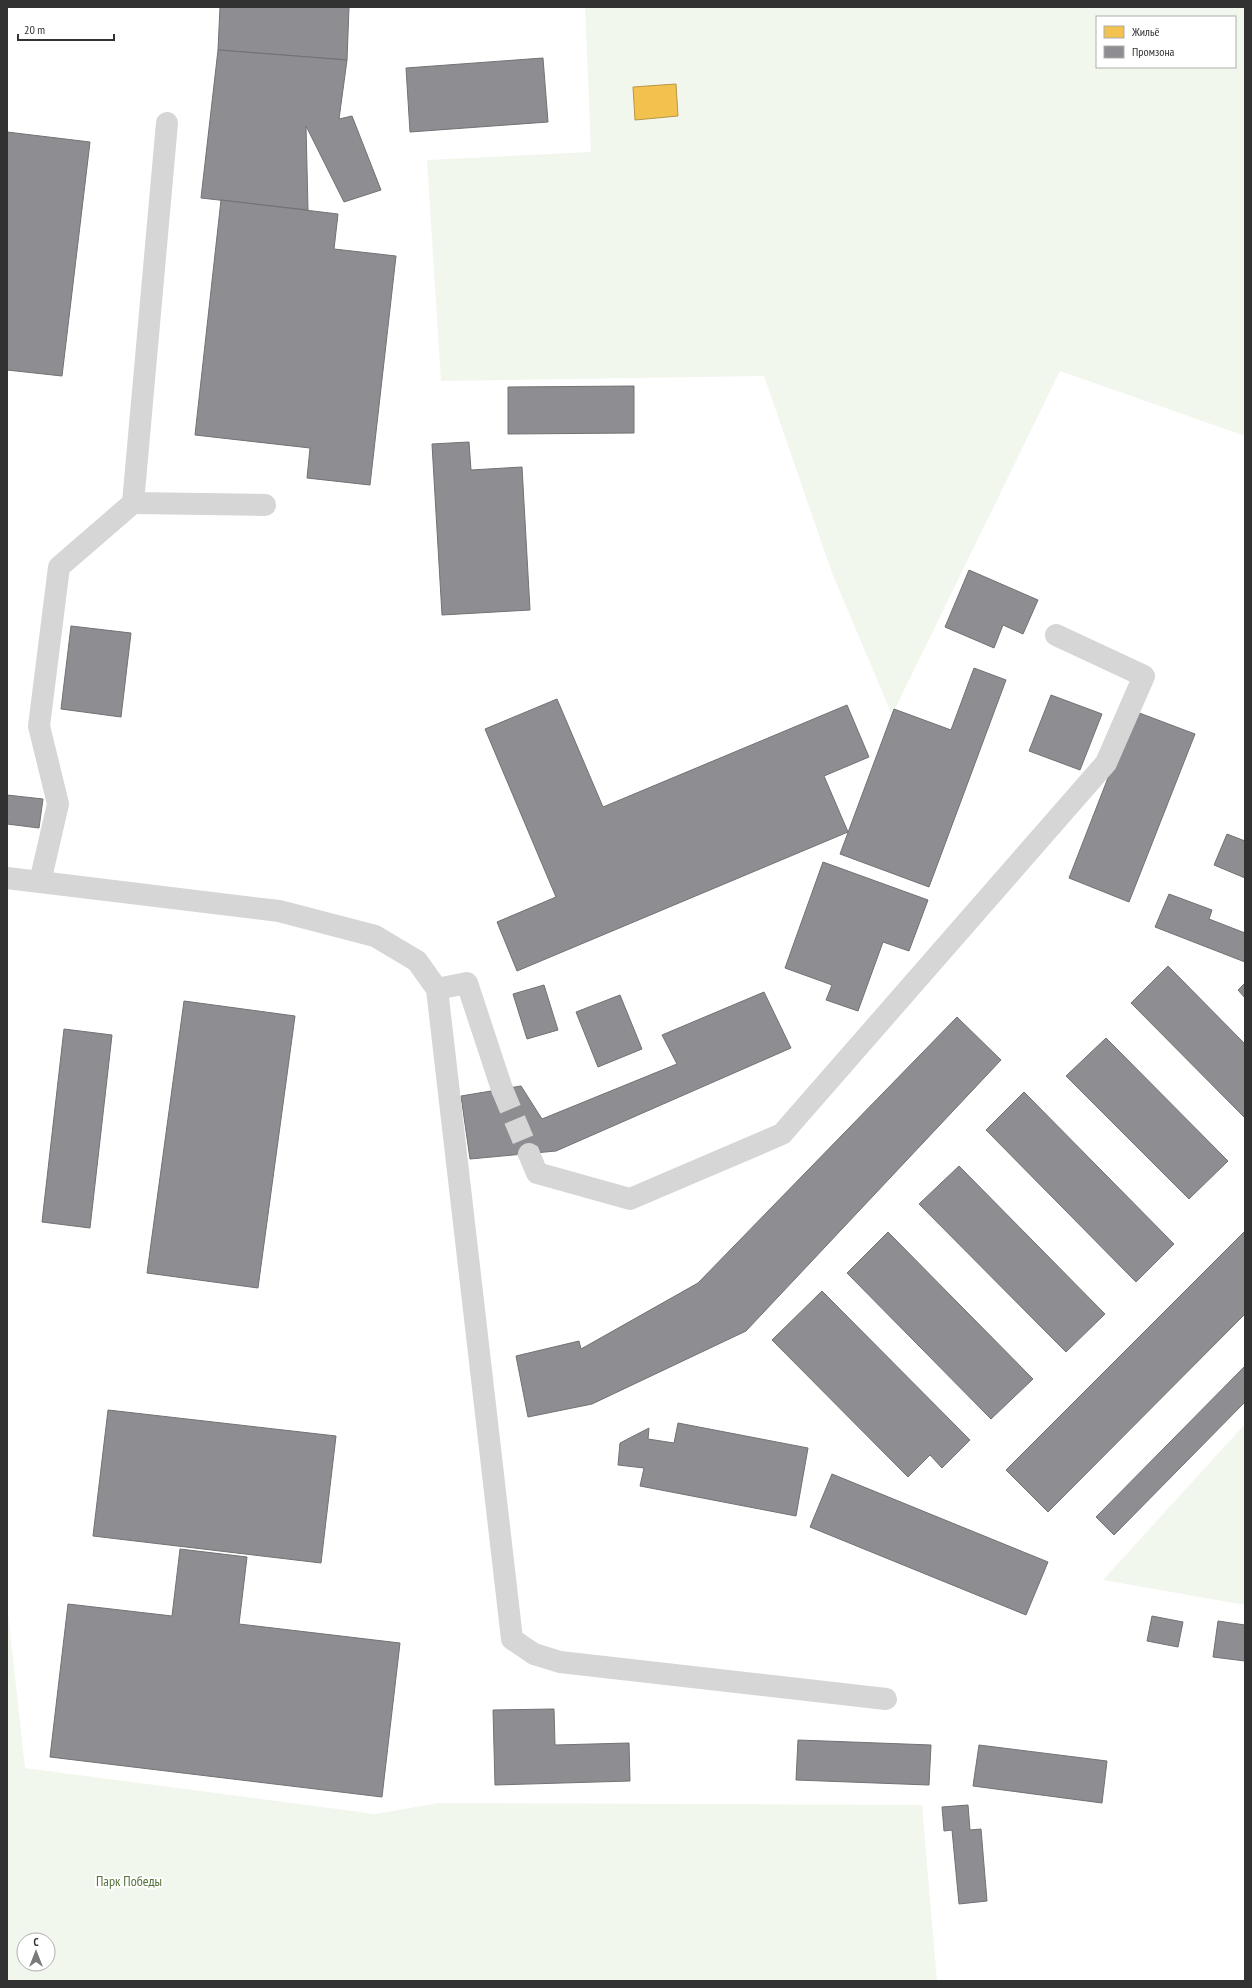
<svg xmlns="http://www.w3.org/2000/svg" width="1252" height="1988" viewBox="0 0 1252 1988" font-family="'PT Sans Narrow',sans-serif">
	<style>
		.green { fill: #f2f7ee; fill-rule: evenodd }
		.homes { fill: #f2c14e; stroke: #b89646 }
		.industry { fill: #8d8d92; stroke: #727275 }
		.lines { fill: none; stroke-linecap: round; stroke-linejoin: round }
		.minor-tunnel { stroke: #d6d6d6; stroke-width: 22; stroke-dasharray: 22 11; stroke-linecap: butt }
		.minor { stroke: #d6d6d6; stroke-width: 22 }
		.labels { text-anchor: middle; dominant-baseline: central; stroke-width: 4; stroke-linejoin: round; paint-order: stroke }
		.park-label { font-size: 14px; fill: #53733b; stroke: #fff }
	</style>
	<rect width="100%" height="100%" fill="#fff"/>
	<!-- green -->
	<g class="green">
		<path d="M 585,7 L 1245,7 L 1245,436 L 1060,371 L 892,715 L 832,573 L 764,376 L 441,381 L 427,160 L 591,152 ZM 1097,17 L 1235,17 L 1235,67 L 1097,67 Z"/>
		<path d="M 1245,1424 L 1245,1605 L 1103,1580 Z"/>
		<path d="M 7,1604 L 25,1768 L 375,1814 L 439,1803 L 922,1805 L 937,1981 L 7,1981 ZM 24,1940 L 48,1940 L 48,1964 L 24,1964 Z"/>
	</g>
	<!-- homes -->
	<path class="homes" d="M 676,84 L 678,116 L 635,120 L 633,87 Z"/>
	<!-- industry -->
	<g class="industry">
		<path d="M 220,7 L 349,7 L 347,60 L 218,50 Z"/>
		<path d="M 218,50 L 347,60 L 339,119 L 352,116 L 381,190 L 344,202 L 306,126 L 308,210 L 201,198 Z"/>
		<path d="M 543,58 L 548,122 L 410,132 L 406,68 Z"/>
		<path d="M 7,132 L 90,142 L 62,376 L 7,370 Z"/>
		<path d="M 221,200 L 338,214 L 334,249 L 396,256 L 370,485 L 307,478 L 310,448 L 195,435 Z"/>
		<path d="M 634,386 L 634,433 L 508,434 L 508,387 Z"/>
		<path d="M 469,442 L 471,470 L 522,467 L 530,610 L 442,615 L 432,444 Z"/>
		<path d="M 969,570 L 1038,600 L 1023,634 L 1003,625 L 994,648 L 945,627 Z"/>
		<path d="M 71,626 L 131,633 L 121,717 L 61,709 Z"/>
		<path d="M 974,668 L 1006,680 L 929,887 L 840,854 L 894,709 L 951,730 Z"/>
		<path d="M 1051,695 L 1102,714 L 1080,770 L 1029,751 Z"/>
		<path d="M 557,699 L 603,807 L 847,705 L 869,757 L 824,776 L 848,832 L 517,971 L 497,922 L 556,897 L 485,729 Z"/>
		<path d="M 1134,711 L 1195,734 L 1129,902 L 1069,878 Z"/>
		<path d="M 7,795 L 43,799 L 39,828 L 7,824 Z"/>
		<path d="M 1227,834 L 1245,841 L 1245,878 L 1214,865 Z"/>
		<path d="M 823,862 L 928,900 L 909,951 L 883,942 L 858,1011 L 826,1000 L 832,985 L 785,968 Z"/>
		<path d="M 1169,894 L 1212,910 L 1209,919 L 1245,933 L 1245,962 L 1155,927 Z"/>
		<path d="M 1168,966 L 1245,1044 L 1245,1118 L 1131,1003 Z"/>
		<path d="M 1245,983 L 1245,998 L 1238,990 Z"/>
		<path d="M 544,985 L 558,1030 L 527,1039 L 513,994 Z"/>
		<path d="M 764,992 L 791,1048 L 556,1151 L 470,1159 L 461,1096 L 521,1086 L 542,1119 L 677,1064 L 662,1035 Z"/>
		<path d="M 620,995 L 642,1049 L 598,1067 L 576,1012 Z"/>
		<path d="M 184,1001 L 295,1016 L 258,1288 L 147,1273 Z"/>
		<path d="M 957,1017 L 1001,1060 L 746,1331 L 592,1404 L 528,1417 L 516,1356 L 579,1341 L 581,1349 L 698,1283 Z"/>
		<path d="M 64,1029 L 112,1035 L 90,1228 L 42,1222 Z"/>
		<path d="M 1106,1038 L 1228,1161 L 1189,1199 L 1066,1076 Z"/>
		<path d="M 1024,1092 L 1174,1244 L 1136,1282 L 986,1130 Z"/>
		<path d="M 959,1166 L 1105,1314 L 1066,1352 L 919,1204 Z"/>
		<path d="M 1245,1231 L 1245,1314 L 1048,1512 L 1006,1470 Z"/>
		<path d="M 888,1232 L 1033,1379 L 991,1419 L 847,1273 Z"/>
		<path d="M 822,1291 L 970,1440 L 942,1468 L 930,1455 L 908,1477 L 772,1340 Z"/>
		<path d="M 1245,1366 L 1245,1402 L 1114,1535 L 1096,1517 Z"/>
		<path d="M 108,1410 L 336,1436 L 321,1563 L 93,1536 Z"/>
		<path d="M 678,1423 L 808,1448 L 796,1516 L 640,1486 L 644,1468 L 618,1465 L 620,1443 L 649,1428 L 648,1439 L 674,1443 Z"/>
		<path d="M 832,1474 L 1048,1562 L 1026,1615 L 810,1527 Z"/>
		<path d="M 180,1549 L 247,1557 L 239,1624 L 400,1643 L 382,1797 L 50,1757 L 68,1604 L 172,1616 Z"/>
		<path d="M 1152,1616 L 1183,1622 L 1178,1647 L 1147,1641 Z"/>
		<path d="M 1218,1621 L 1245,1625 L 1245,1661 L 1213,1657 Z"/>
		<path d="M 554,1709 L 555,1745 L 629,1743 L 630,1781 L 495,1785 L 493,1710 Z"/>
		<path d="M 798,1740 L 931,1745 L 929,1785 L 796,1780 Z"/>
		<path d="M 979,1745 L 1107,1761 L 1102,1803 L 973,1786 Z"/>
		<path d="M 968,1805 L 970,1830 L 981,1829 L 987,1901 L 959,1904 L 952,1830 L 944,1831 L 942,1807 Z"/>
	</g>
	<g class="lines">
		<!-- minor-tunnel -->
		<path class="minor-tunnel" d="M 502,1089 L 529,1154"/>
		<!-- minor -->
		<g class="minor">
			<path d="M 167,123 L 133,503 L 265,505"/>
			<path d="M 7,878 L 279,911 L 375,936 L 417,961 L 437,989 L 512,1639 L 534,1654 L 560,1662 L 886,1699"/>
			<path d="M 40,882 L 58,804 L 39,726 L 59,567 L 133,503"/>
			<path d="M 437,989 L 467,983 L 502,1089"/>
			<path d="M 529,1154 L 537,1173 L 630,1199 L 782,1134 L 1106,763 L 1144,676 L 1056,635"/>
		</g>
	</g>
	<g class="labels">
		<!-- park labels -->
		<g class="park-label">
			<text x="129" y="1881">Парк Победы</text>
		</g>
	</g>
	<!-- border -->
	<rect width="1252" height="1988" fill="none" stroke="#323232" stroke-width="16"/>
	<!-- legend -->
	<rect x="1096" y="16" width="140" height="52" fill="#ffffff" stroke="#adadad"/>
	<rect x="1104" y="26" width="20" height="12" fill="#f2c14e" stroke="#adadad"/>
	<text x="1132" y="36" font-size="12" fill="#323232">Жильё</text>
	<rect x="1104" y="46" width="20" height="12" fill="#8d8d92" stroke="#adadad"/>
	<text x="1132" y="56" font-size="12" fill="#323232">Промзона</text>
	<!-- north arrow -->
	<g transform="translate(36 1952)"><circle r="19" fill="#ffffff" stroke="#adadad"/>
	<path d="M0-3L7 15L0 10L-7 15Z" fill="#7a7a7a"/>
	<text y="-6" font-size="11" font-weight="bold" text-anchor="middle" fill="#323232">С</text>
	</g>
	<!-- scale -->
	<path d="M18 34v6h96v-6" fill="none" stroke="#323232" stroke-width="2"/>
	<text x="24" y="34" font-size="12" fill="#323232" stroke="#ffffff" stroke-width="3" paint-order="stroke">20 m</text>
</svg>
